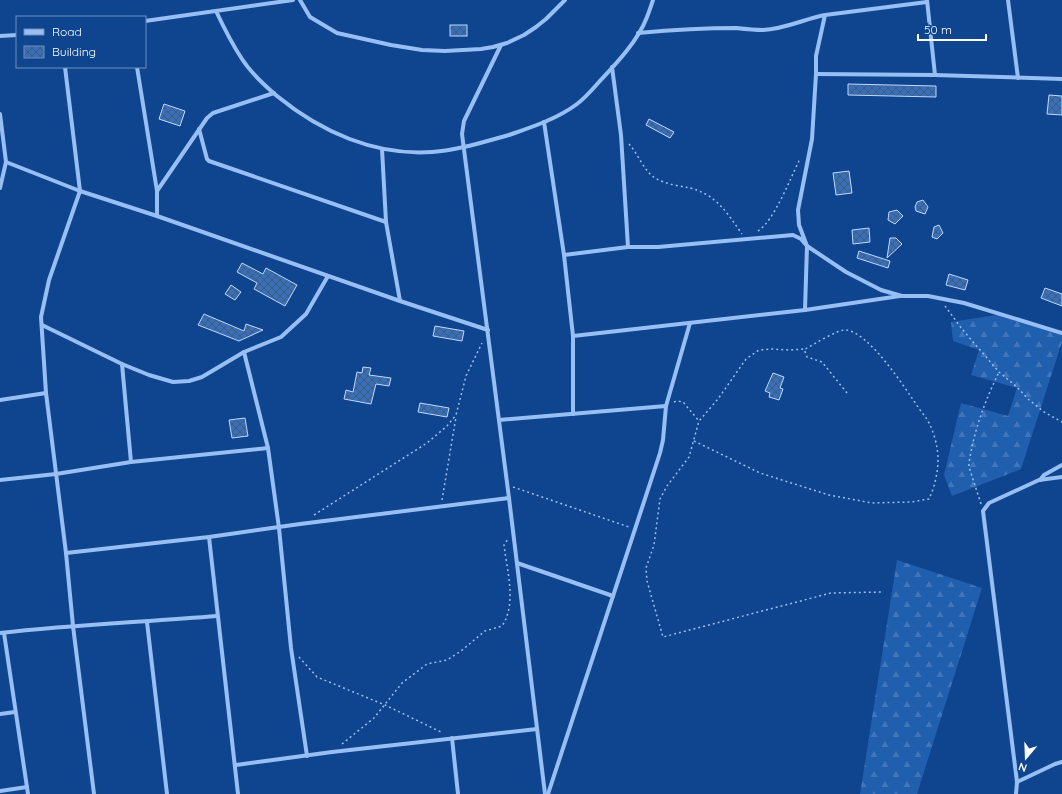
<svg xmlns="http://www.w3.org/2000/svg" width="1062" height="794" viewBox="0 0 1062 794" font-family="Quicksand,sans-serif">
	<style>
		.forest { fill: url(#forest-firs) }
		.building { fill: url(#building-cross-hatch); stroke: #bfdafe }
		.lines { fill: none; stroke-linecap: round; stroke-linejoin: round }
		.path { stroke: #97bff3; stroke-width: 1.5; stroke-dasharray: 2 3; stroke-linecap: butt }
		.street { stroke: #97bff3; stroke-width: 4 }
	</style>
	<defs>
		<pattern id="forest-firs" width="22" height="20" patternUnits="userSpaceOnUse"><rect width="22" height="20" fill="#205eae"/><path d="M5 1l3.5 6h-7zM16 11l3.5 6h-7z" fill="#4176ba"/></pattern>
		<pattern id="building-cross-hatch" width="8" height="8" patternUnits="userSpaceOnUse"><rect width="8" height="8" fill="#376fb9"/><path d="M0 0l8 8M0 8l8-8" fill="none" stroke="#445a78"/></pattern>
	</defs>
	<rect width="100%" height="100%" fill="#0f448f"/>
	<!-- forest -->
	<g class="forest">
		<path d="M 1003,314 L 1062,332 L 1062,342 L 1021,469 L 952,496 L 944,475 L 961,403 L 1008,416 L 1017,388 L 971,375 L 979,350 L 953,341 L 951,322 Z"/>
		<path d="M 897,560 L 982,588 L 917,794 L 860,794 Z"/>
	</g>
	<!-- building -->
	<g class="building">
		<rect x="450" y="25" width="17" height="11"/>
		<path d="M 848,84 L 936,86 L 936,97 L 848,95 Z"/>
		<path d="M 1049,95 L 1062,96 L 1062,115 L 1047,114 Z"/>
		<path d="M 164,104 L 185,111 L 180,126 L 159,119 Z"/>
		<path d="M 649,119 L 674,132 L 670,138 L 646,125 Z"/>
		<path d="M 849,171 L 852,193 L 836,195 L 833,173 Z"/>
		<path d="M 923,200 L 928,207 L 925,214 L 916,211 L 915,207 L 917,202 Z"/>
		<path d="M 897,210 L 903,216 L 895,224 L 888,220 L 889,212 Z"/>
		<path d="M 939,225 L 943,233 L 937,239 L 932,237 L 934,227 Z"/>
		<path d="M 869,228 L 870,242 L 853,244 L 852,230 Z"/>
		<path d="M 890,238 L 896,238 L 902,244 L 887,258 Z"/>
		<path d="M 859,251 L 890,261 L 888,268 L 857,258 Z"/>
		<path d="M 242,263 L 263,274 L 266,268 L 297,285 L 285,306 L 254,289 L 257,283 L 237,272 Z"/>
		<path d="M 949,274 L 968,280 L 965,290 L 946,285 Z"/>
		<path d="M 231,285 L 241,292 L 235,300 L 225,294 Z"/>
		<path d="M 1045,288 L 1062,294 L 1062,306 L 1041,298 Z"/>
		<path d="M 204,314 L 244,331 L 246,324 L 263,330 L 239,341 L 198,325 Z"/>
		<path d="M 435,326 L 464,331 L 462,341 L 433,336 Z"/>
		<path d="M 363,367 L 371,368 L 369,375 L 391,378 L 389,386 L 376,384 L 371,404 L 344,399 L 346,390 L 353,392 L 357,372 L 362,373 Z"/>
		<path d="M 773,373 L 784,377 L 780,388 L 783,389 L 779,400 L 769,397 L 770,393 L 765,391 Z"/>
		<path d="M 420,403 L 449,408 L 447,417 L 418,412 Z"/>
		<path d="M 245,418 L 248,436 L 232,438 L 229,420 Z"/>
	</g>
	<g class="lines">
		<!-- path -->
		<g class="path">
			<path d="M 629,144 C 638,154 644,171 655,178 C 665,184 679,186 690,188 C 717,195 727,213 742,234"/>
			<path d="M 758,231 C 774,221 790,179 799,161 L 801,160"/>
			<path d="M 945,306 L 962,329 L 999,372 L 1017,387 L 1028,399 L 1044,412 L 1062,422"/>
			<path d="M 847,393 L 822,362 L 807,357 L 804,349 L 790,350 L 771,349 L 759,350 L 746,359 L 718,399 L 699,421 L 689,457 L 667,486 L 660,499 L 654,545 L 646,568 L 647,581 L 663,637 L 831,593 L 883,592"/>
			<path d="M 674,402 L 677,401 L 683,402 L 699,421"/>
			<path d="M 694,441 L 760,473 L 829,495 L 872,503 L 911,502 L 929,499 C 936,484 940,464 937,448 C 936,441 933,431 930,425 C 927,418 922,413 918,407 C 905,388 869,332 846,330 C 838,329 813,345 805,349"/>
			<path d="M 513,487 L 629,527"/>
			<path d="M 442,500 L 456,417"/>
			<path d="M 981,504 L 969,467 L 969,463 C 974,430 985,401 999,372"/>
			<path d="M 314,515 L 427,443 L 447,426 L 456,415 L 466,376 L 482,343"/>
			<path d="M 299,657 L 317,677 L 385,705 L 443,733"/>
			<path d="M 342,744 L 374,718 L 402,683 L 427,664 L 447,660 L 461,651 L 485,631 L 502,626 C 517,604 507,571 504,545 L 508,539"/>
		</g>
		<!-- street -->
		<g class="street">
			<path d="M 300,0 L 310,17 L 337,33 L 391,45 L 422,50 L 445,51 L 481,49 L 493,47 L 507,43 L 524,35 L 536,27 L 546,19 L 565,0"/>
			<path d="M 927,0 L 935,75"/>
			<path d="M 1008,0 L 1018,78"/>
			<path d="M 216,11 C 224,28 232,44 242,59 C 251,73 264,85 277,96 C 321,132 375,156 432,152 C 459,150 483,142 509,135 C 532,127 557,119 577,104 C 585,98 592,90 599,82 C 616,64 638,41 647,17 C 649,12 651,6 653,0"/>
			<path d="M 145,21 L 293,0"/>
			<path d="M 638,33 C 671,30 703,28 736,28 C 745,29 754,30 763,30 C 785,29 804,19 825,15 L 927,2"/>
			<path d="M 0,36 L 17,35"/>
			<path d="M 501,45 L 464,121 L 462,134 L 509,498 L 545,794"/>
			<path d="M 65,67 L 80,191 L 49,280 L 41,317 L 46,393 L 66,553 L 73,626 L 94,794"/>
			<path d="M 137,67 L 157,191 L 157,216"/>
			<path d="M 612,67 L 621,135 L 628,247"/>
			<path d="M 816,74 L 935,75 L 1062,79"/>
			<path d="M 0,114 L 6,162 L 0,188"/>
			<path d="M 544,122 L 564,255 L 573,336 L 573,414"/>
			<path d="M 199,129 L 207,159 L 209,161 L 386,222"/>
			<path d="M 382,149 L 386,222 L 400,301"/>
			<path d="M 6,162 L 80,191 L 157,216 L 400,301 L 488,330"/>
			<path d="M 157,191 L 207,118 L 213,113 L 274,93"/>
			<path d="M 564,255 L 628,247 L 658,247 L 793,235 L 801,239 L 807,246 L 846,272 L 881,290 L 902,296 L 928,296 L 964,303 L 1062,333"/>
			<path d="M 805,310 L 807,246 L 799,225 L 798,210 L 812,139 L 816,74 L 816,56 L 825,15"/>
			<path d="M 42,325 L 122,364 L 149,375 L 173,382 L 189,381 L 202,377 L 244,352 L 281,337 L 306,314 L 328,276"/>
			<path d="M 573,336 L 805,310 L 900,296"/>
			<path d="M 244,352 L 268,448 L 279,528 L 291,648 L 307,756"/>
			<path d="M 122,364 L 131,462"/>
			<path d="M 0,400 L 46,393"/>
			<path d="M 499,420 L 666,406"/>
			<path d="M 0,480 L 56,474 L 131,462 L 268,448"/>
			<path d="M 1040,480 L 1044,475 L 1062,465"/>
			<path d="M 209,537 L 238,794"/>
			<path d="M 66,553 L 209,537 L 300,524 L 509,498"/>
			<path d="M 517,563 L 613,596"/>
			<path d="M 147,622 L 167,794"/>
			<path d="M 0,633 C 72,625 144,622 217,616"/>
			<path d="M 4,633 L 28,794"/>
			<path d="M 0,714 L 15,712"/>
			<path d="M 452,738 L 458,794"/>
			<path d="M 236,765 L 332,752 L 537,729"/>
			<path d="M 1017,782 L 1055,764 L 1062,762"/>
			<path d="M 0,791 L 27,787"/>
			<path d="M 548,794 L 660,453 L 663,440 L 666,406 L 690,323"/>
			<path d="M 1016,794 L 1017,782 L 983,511 L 989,503 L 1039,480 L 1062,477"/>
		</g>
	</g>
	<!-- legend -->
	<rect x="16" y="16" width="130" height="52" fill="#0f448f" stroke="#6f8fbc"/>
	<rect x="24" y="29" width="20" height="6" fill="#97bff3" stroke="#6f8fbc"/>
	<text x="52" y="36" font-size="12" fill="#ffffff">Road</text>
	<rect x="24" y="46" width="20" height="12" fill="url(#building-cross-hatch)" stroke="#6f8fbc"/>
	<text x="52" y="56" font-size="12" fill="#ffffff">Building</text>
	<!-- north arrow -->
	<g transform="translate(1026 758) rotate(199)" stroke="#0f448f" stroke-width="3" paint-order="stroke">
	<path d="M0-3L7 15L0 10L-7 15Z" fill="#ffffff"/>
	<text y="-6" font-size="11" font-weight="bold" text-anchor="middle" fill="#ffffff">N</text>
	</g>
	<!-- scale -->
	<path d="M918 34v6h68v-6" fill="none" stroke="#ffffff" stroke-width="2"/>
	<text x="924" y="34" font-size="12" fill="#ffffff" stroke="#0f448f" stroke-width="3" paint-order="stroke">50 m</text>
</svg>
